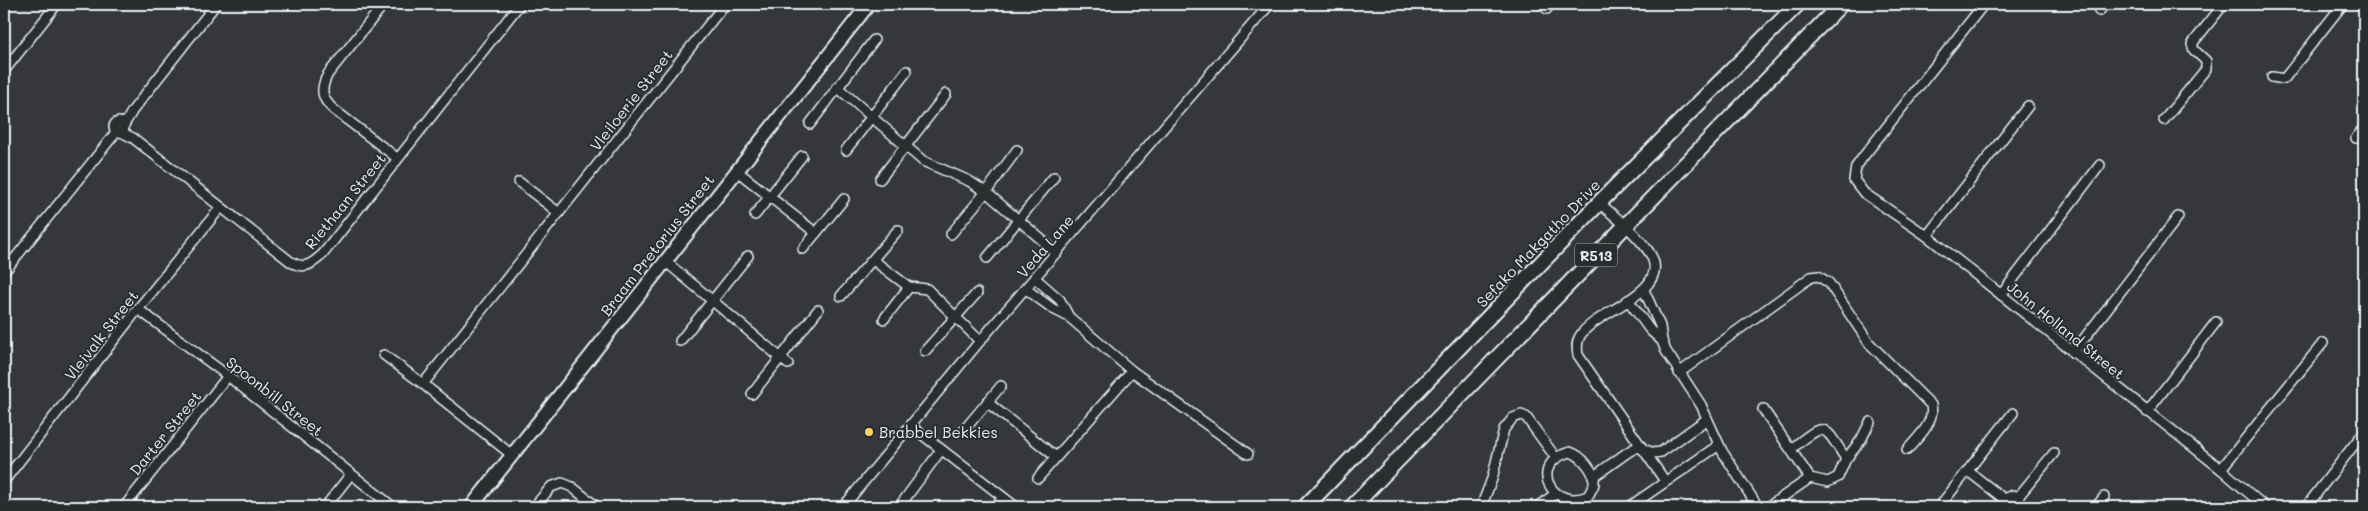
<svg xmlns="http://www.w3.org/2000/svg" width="2368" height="511" viewBox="0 0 2368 511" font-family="Mali,sans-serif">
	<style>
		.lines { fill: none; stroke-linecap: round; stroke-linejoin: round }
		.street-casing { stroke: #e8f1f8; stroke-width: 12 }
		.secondary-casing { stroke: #e8f1f8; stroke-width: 16 }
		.primary-casing { stroke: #e8f1f8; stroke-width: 18 }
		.street { stroke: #2a2d2e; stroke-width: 9 }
		.secondary { stroke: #2a2d2e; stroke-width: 12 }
		.primary { stroke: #2a2d2e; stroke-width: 14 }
		.poi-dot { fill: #ffd166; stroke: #2a2d2e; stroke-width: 2 }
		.labels { text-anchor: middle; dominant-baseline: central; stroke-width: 4; stroke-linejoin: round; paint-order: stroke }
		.shield { fill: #2a2d2e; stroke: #afb6bb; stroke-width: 1 }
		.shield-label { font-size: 14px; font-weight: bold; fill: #e8f1f8 }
		.street-label { font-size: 15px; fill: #e8f1f8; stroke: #2a2d2e }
		.poi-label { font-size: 15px; fill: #e8f1f8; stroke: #2a2d2e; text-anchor: start }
	</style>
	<rect width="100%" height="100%" fill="#36373b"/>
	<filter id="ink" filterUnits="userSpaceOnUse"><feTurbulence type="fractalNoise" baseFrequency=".02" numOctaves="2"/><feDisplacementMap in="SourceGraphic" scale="10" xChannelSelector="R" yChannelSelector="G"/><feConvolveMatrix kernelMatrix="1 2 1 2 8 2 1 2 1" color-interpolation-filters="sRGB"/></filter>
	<g filter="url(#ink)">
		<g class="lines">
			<defs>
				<g id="street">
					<path d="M 384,4 L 328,74 C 320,89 321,98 333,109 L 397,158"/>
					<path d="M 1541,4 L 1547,9"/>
					<path d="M 1984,4 L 1863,157 L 1856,167 L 1854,180 L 1864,193 L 1927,236 L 2221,469 L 2265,507"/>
					<path d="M 2360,4 L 2364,7"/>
					<path d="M 2099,11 L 2105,4"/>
					<path d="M 4,71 L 57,4"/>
					<path d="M 2272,77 L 2284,79 L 2343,4"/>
					<path d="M 837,87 L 923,161 L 969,181 L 986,192 L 1057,253"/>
					<path d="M 2164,120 L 2206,69 L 2206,61 L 2194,50 L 2192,44 L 2224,4"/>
					<circle cx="119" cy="127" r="5"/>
					<path d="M 810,124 L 874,40"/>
					<path d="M 124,125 L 133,110 L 216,4"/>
					<path d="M 121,132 L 133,138 L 291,262 C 305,270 312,264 323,254 L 520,4"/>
					<path d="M 2356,138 L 2364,128"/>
					<path d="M 846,150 L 907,71"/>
					<path d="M 737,171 L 816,233"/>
					<path d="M 880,179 L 946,94"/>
					<path d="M 519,182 L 559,213"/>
					<path d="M 1599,203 C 1617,218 1636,233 1649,252 C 1676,292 1594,311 1580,336 C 1576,342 1577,349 1578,355 L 1665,481"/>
					<path d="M 755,215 L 802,156"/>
					<path d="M 951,234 L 986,192 L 1017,150"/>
					<path d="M 1927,236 L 2028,106"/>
					<path d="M 803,249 L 844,199"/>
					<path d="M 987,258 L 1054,177"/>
					<path d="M 873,260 L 909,287 L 927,289 L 980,341"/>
					<path d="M 665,261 L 788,364"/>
					<path d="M 4,272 L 117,131"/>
					<path d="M 1035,278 L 1060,300 L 1069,317"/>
					<path d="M 1026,289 L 1053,309 L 1069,317 L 1132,371 L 1248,454"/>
					<path d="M 1644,290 L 1660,326 L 1662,341 L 1666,351 L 1701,405 L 1722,451 L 1758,507"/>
					<path d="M 2001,295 L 2100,165"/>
					<path d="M 841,296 L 898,230"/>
					<path d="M 1628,300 L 1650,330 L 1662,341"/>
					<path d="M 138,309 L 228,376 L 393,507"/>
					<path d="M 884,319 L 909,287"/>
					<path d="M 680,341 L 748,256"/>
					<path d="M 925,351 L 977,293"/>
					<path d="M 2073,353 L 2178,217"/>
					<path d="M 384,355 L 423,384"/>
					<path d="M 1679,373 L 1811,277 L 1818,276 L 1829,283 L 1869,343 L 1931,405 C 1935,423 1918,437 1907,450"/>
					<path d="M 752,394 L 818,310"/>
					<path d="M 987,402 L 1056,457"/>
					<path d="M 1763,409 L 1810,478"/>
					<path d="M 2147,412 L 2216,322"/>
					<path d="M 911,426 L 1016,507"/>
					<path d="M 964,430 L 1001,386"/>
					<path d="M 1791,449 C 1826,422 1822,422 1846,459"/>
					<path d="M 1570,452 C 1581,455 1596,472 1594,484 C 1593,488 1590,492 1588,496 C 1552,511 1526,464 1570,452 Z"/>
					<path d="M 512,455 L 423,384 L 725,4"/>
					<path d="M 2221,469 L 2323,343"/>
					<path d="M 1968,471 L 2004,499"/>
					<path d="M 1593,477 L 1628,452 L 1637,447 L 1654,453 L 1661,452 L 1707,419"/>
					<path d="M 1038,478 L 1132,371"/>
					<path d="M 4,481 L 138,309 L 221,207"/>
					<path d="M 2018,497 L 2054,453"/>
					<path d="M 124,507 L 228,376"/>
					<path d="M 325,507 L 351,474"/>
					<path d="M 534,507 L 551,487 L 562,483 L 572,487 L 597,507"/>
					<path d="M 843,507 L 980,341 L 1270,4"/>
					<path d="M 899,507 L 941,450"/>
					<path d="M 995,507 L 1003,498"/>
					<path d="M 1481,507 L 1492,479 L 1504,429 L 1513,418 L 1521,415 L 1526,417 L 1556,458"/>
					<path d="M 1537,507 L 1554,495"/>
					<path d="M 1629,507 L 1719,445"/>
					<path d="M 1768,507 L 1810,478 L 1828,482 L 1838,477 L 1846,459 L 1861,440 L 1870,422"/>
					<path d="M 1939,507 L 2013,413"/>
					<path d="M 2002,507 L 2004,499 L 2013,495 L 2019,498 L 2022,507"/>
					<path d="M 2096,507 L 2104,497"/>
					<path d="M 2306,507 L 2364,432"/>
				</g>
				<path id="secondary" d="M 471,507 L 869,4"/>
				<g id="primary">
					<path d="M 1305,507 L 1599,203 L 1798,4"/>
					<path d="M 1352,507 L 1841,4"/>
				</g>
			</defs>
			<!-- street casing -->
			<use href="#street" class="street-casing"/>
			<!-- secondary casing -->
			<use href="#secondary" class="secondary-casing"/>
			<!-- primary casing -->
			<use href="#primary" class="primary-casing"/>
			<!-- street -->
			<use href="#street" class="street"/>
			<!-- secondary -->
			<use href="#secondary" class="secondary"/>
			<!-- primary -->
			<use href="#primary" class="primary"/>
		</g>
	</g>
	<!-- markers -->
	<circle class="poi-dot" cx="869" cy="432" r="5"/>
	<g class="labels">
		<!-- shield labels -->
		<rect class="shield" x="1575" y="243.5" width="42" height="23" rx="4"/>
		<g class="shield-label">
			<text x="1596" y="255">R513</text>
		</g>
		<!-- street labels -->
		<g class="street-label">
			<text transform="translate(631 100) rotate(-52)">Vleiloerie Street</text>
			<text transform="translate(345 201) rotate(-51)">Riethaan Street</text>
			<text transform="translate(1538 243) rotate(-46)">Sefako Makgatho Drive</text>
			<text transform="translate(657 245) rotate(-52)">Braam Pretorius Street</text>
			<text transform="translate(1045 246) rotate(-49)">Veda Lane</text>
			<text transform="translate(2066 330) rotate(39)">John Holland Street</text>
			<text transform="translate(101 335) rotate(-52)">Vleivalk Street</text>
			<text transform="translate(275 396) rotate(38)">Spoonbill Street</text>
			<text transform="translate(165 433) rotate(-51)">Darter Street</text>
		</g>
		<!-- poi labels -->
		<g class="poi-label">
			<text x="879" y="432">Brabbel Bekkies</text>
		</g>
	</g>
	<!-- margin -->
	<rect width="2368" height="511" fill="none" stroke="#2a2d2e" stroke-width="20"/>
	<rect x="10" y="10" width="2348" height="491" fill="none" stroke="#e8f1f8" stroke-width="2" filter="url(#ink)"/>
</svg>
